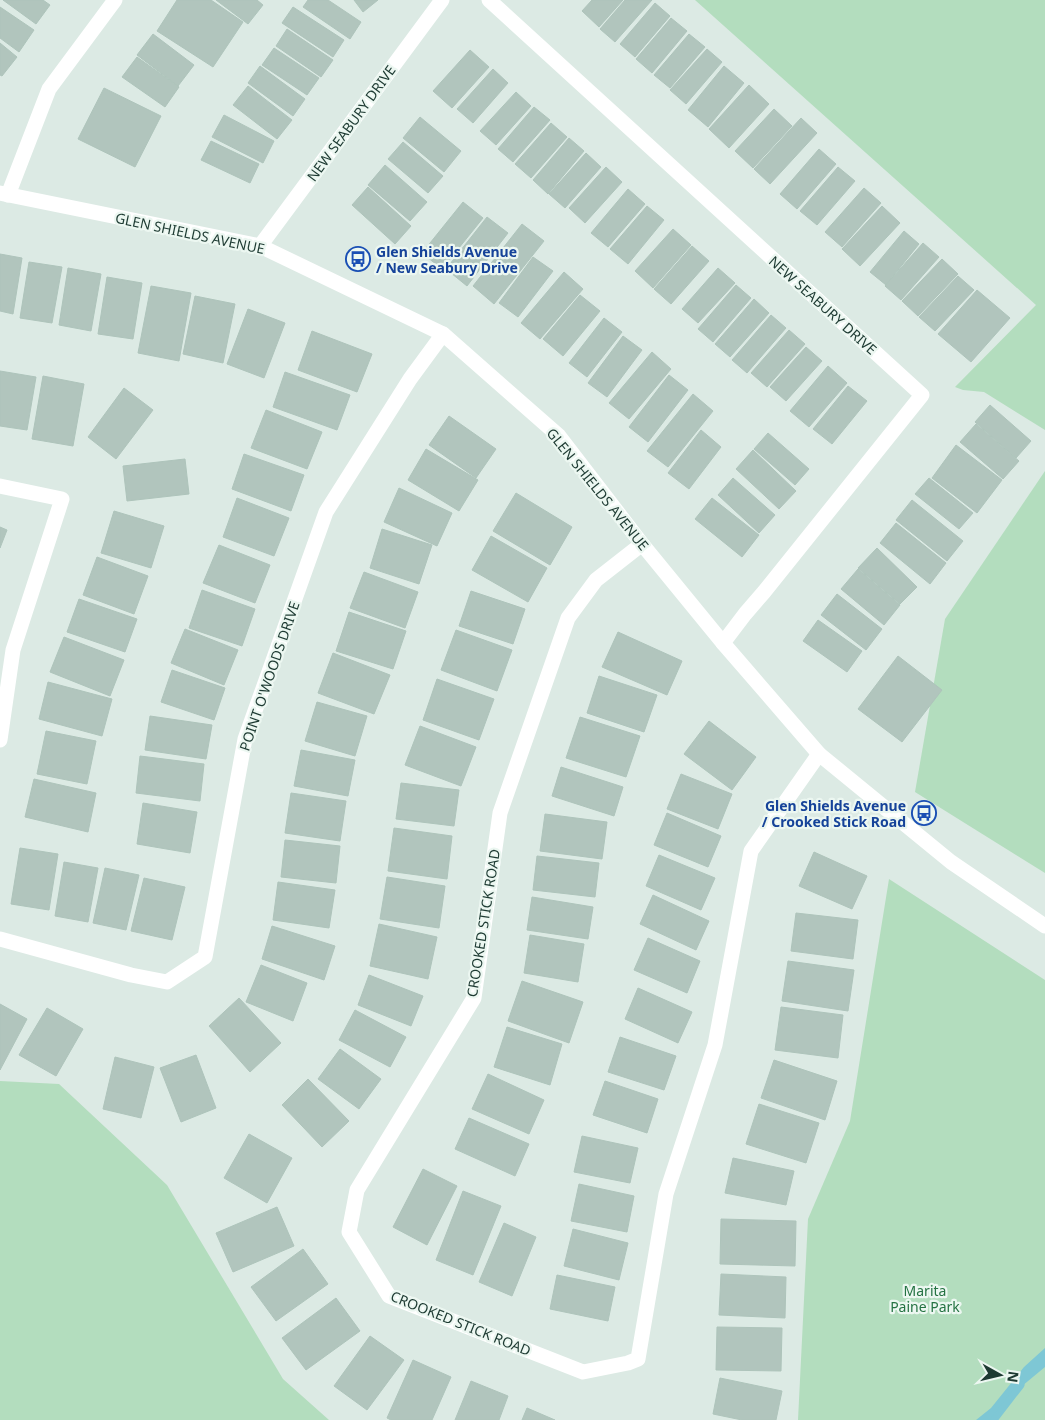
<svg xmlns="http://www.w3.org/2000/svg" width="1045" height="1420" viewBox="0 0 1045 1420" font-family="'Noto Sans',sans-serif">
	<style>
		.green { fill: #b3ddbe }
		.water { fill: #7ec7d5 }
		.lines { fill: none; stroke-linecap: round; stroke-linejoin: round }
		.stream { stroke: #7ec7d5; stroke-width: 7 }
		.building { fill: #b1c5bd; stroke: #aec4bb }
		.minor { stroke: #fff; stroke-width: 15 }
		.tertiary { stroke: #fff; stroke-width: 15 }
		.labels { text-anchor: middle; dominant-baseline: central; stroke-width: 4.5; stroke-linejoin: round; paint-order: stroke }
		.street-label { font-size: 14px; fill: #1d3a32; stroke: #ecf7f1 }
		.transit-label { font-size: 14px; font-weight: bold; fill: #164399; stroke: #ecf7f1; text-anchor: start }
		.park-label { font-size: 14px; fill: #257343; stroke: #ecf7f1 }
	</style>
	<rect width="100%" height="100%" fill="#dceae4"/>
	<!-- green -->
	<g class="green">
		<path d="M 695,0 L 1045,0 L 1045,430 L 984,392 L 963,390 L 955,387 L 1036,305 Z"/>
		<path d="M 1045,471 L 1045,873 L 915,792 L 945,619 Z"/>
		<path d="M 889,879 L 1045,980 L 1045,1420 L 798,1420 L 808,1219 L 850,1121 Z"/>
		<path d="M 0,1081 L 59,1084 L 167,1185 L 283,1379 L 329,1420 L 0,1420 Z"/>
	</g>
	<!-- water -->
	<path class="water" d="M 1045,1348 L 1045,1367 L 1011,1395 L 991,1420 L 976,1420 L 991,1408 L 1024,1367 Z"/>
	<g class="lines">
		<!-- stream -->
		<path class="stream" d="M 994,1420 L 1021,1385"/>
	</g>
	<!-- building -->
	<g class="building">
		<path d="M 3,0 L 43,0 L 50,5 L 36,24 Z"/>
		<path d="M 177,0 L 211,0 L 243,22 L 213,67 L 157,31 Z"/>
		<path d="M 216,0 L 257,0 L 263,5 L 248,24 Z"/>
		<path d="M 308,0 L 328,0 L 361,22 L 350,39 L 303,7 Z"/>
		<path d="M 354,0 L 378,0 L 363,12 Z"/>
		<path d="M 592,0 L 623,0 L 599,27 L 582,11 Z"/>
		<path d="M 625,0 L 652,0 L 615,42 L 600,29 Z"/>
		<path d="M 655,3 L 670,16 L 635,57 L 620,44 Z"/>
		<path d="M 0,7 L 34,30 L 19,52 L 0,38 Z"/>
		<path d="M 293,7 L 344,40 L 333,57 L 282,23 Z"/>
		<path d="M 671,18 L 687,31 L 652,73 L 636,59 Z"/>
		<path d="M 287,29 L 333,60 L 321,77 L 276,46 Z"/>
		<path d="M 153,34 L 194,65 L 178,86 L 137,55 Z"/>
		<path d="M 689,34 L 705,47 L 670,88 L 654,75 Z"/>
		<path d="M 0,43 L 17,57 L 2,76 L 0,75 Z"/>
		<path d="M 274,48 L 319,78 L 307,95 L 262,65 Z"/>
		<path d="M 707,49 L 722,62 L 686,104 L 670,90 Z"/>
		<path d="M 470,50 L 489,67 L 452,108 L 433,91 Z"/>
		<path d="M 137,57 L 179,87 L 165,107 L 122,77 Z"/>
		<path d="M 260,66 L 305,99 L 293,116 L 248,83 Z"/>
		<path d="M 724,66 L 744,83 L 708,127 L 688,110 Z"/>
		<path d="M 493,69 L 508,83 L 473,123 L 457,109 Z"/>
		<path d="M 749,85 L 769,104 L 729,148 L 709,129 Z"/>
		<path d="M 248,86 L 292,120 L 277,139 L 233,105 Z"/>
		<path d="M 104,88 L 161,116 L 135,167 L 78,139 Z"/>
		<path d="M 516,92 L 531,106 L 496,145 L 480,131 Z"/>
		<path d="M 534,107 L 550,120 L 513,162 L 498,149 Z"/>
		<path d="M 774,109 L 792,126 L 753,168 L 735,151 Z"/>
		<path d="M 224,115 L 274,141 L 263,163 L 212,137 Z"/>
		<path d="M 420,117 L 461,151 L 444,172 L 403,138 Z"/>
		<path d="M 801,118 L 817,133 L 770,184 L 754,169 Z"/>
		<path d="M 551,123 L 567,137 L 531,178 L 515,164 Z"/>
		<path d="M 569,138 L 584,151 L 548,194 L 533,180 Z"/>
		<path d="M 211,141 L 259,164 L 250,183 L 201,160 Z"/>
		<path d="M 403,142 L 443,176 L 428,193 L 388,159 Z"/>
		<path d="M 819,149 L 836,164 L 797,209 L 780,194 Z"/>
		<path d="M 586,153 L 601,167 L 565,208 L 549,194 Z"/>
		<path d="M 385,165 L 427,202 L 410,221 L 368,185 Z"/>
		<path d="M 606,167 L 622,182 L 585,223 L 569,208 Z"/>
		<path d="M 838,167 L 855,181 L 817,225 L 800,211 Z"/>
		<path d="M 368,187 L 411,226 L 395,244 L 352,205 Z"/>
		<path d="M 864,188 L 881,203 L 842,247 L 825,232 Z"/>
		<path d="M 628,189 L 645,204 L 608,247 L 591,233 Z"/>
		<path d="M 463,202 L 483,218 L 442,269 L 422,253 Z"/>
		<path d="M 647,206 L 664,220 L 628,264 L 610,249 Z"/>
		<path d="M 882,206 L 900,223 L 860,266 L 842,249 Z"/>
		<path d="M 487,217 L 508,233 L 467,286 L 446,269 Z"/>
		<path d="M 522,224 L 544,241 L 494,304 L 473,286 Z"/>
		<path d="M 673,229 L 691,245 L 653,288 L 635,271 Z"/>
		<path d="M 904,231 L 919,244 L 886,285 L 870,272 Z"/>
		<path d="M 923,243 L 939,257 L 901,300 L 885,286 Z"/>
		<path d="M 692,246 L 709,261 L 671,304 L 654,289 Z"/>
		<path d="M 0,254 L 22,258 L 13,314 L 0,311 Z"/>
		<path d="M 533,257 L 553,271 L 518,317 L 499,303 Z"/>
		<path d="M 942,259 L 958,274 L 918,316 L 902,301 Z"/>
		<path d="M 29,262 L 62,267 L 52,323 L 20,318 Z"/>
		<path d="M 68,268 L 101,274 L 91,331 L 59,325 Z"/>
		<path d="M 718,268 L 735,283 L 698,323 L 682,309 Z"/>
		<path d="M 564,272 L 583,289 L 540,339 L 521,323 Z"/>
		<path d="M 958,276 L 974,290 L 935,331 L 919,317 Z"/>
		<path d="M 107,277 L 142,283 L 133,339 L 98,334 Z"/>
		<path d="M 736,285 L 751,298 L 713,342 L 698,329 Z"/>
		<path d="M 151,286 L 191,293 L 179,361 L 138,353 Z"/>
		<path d="M 977,290 L 1010,318 L 971,362 L 938,334 Z"/>
		<path d="M 580,295 L 600,311 L 563,356 L 543,339 Z"/>
		<path d="M 195,296 L 235,304 L 223,363 L 183,354 Z"/>
		<path d="M 754,299 L 769,313 L 730,357 L 715,344 Z"/>
		<path d="M 248,309 L 285,323 L 264,378 L 227,364 Z"/>
		<path d="M 771,315 L 786,328 L 747,373 L 732,360 Z"/>
		<path d="M 604,318 L 622,332 L 587,377 L 569,363 Z"/>
		<path d="M 789,330 L 805,344 L 767,387 L 751,373 Z"/>
		<path d="M 312,331 L 372,354 L 357,392 L 298,370 Z"/>
		<path d="M 623,336 L 642,350 L 607,397 L 588,383 Z"/>
		<path d="M 806,347 L 822,361 L 786,401 L 770,387 Z"/>
		<path d="M 652,352 L 671,369 L 629,419 L 609,403 Z"/>
		<path d="M 828,366 L 847,383 L 809,427 L 790,411 Z"/>
		<path d="M 0,371 L 36,377 L 27,430 L 0,426 Z"/>
		<path d="M 285,372 L 350,395 L 337,430 L 273,407 Z"/>
		<path d="M 669,375 L 688,390 L 648,442 L 629,427 Z"/>
		<path d="M 43,376 L 84,384 L 73,446 L 32,439 Z"/>
		<path d="M 848,386 L 867,401 L 832,444 L 813,429 Z"/>
		<path d="M 124,388 L 153,410 L 116,459 L 88,437 Z"/>
		<path d="M 693,394 L 713,411 L 668,467 L 647,451 Z"/>
		<path d="M 990,405 L 1031,441 L 1016,458 L 975,422 Z"/>
		<path d="M 266,410 L 322,432 L 307,469 L 251,448 Z"/>
		<path d="M 449,416 L 496,449 L 476,478 L 429,445 Z"/>
		<path d="M 976,424 L 1019,461 L 1003,479 L 960,442 Z"/>
		<path d="M 701,430 L 721,447 L 689,489 L 668,473 Z"/>
		<path d="M 768,433 L 809,469 L 795,485 L 754,449 Z"/>
		<path d="M 956,445 L 1002,480 L 977,513 L 932,478 Z"/>
		<path d="M 426,449 L 478,480 L 459,511 L 408,480 Z"/>
		<path d="M 753,450 L 796,491 L 779,509 L 736,469 Z"/>
		<path d="M 244,454 L 304,475 L 291,511 L 232,489 Z"/>
		<path d="M 185,459 L 189,494 L 127,501 L 123,466 Z"/>
		<path d="M 733,478 L 775,515 L 759,533 L 718,495 Z"/>
		<path d="M 929,478 L 973,513 L 959,529 L 915,494 Z"/>
		<path d="M 399,488 L 452,513 L 437,546 L 384,522 Z"/>
		<path d="M 516,493 L 572,527 L 550,565 L 493,531 Z"/>
		<path d="M 237,498 L 289,518 L 274,556 L 223,537 Z"/>
		<path d="M 712,498 L 759,535 L 742,557 L 695,519 Z"/>
		<path d="M 912,500 L 963,541 L 947,561 L 896,520 Z"/>
		<path d="M 114,511 L 164,526 L 151,568 L 101,553 Z"/>
		<path d="M 896,523 L 946,563 L 930,584 L 880,543 Z"/>
		<path d="M 0,527 L 7,530 L 0,548 Z"/>
		<path d="M 382,529 L 432,545 L 419,584 L 370,568 Z"/>
		<path d="M 491,536 L 547,568 L 528,602 L 472,570 Z"/>
		<path d="M 219,545 L 270,565 L 255,603 L 203,583 Z"/>
		<path d="M 877,548 L 917,587 L 900,604 L 858,568 Z"/>
		<path d="M 97,557 L 148,576 L 134,614 L 83,595 Z"/>
		<path d="M 858,569 L 900,605 L 884,625 L 841,589 Z"/>
		<path d="M 364,572 L 418,592 L 405,628 L 350,608 Z"/>
		<path d="M 202,590 L 255,609 L 242,646 L 189,628 Z"/>
		<path d="M 471,591 L 525,609 L 513,644 L 459,626 Z"/>
		<path d="M 837,594 L 882,629 L 866,650 L 821,615 Z"/>
		<path d="M 79,599 L 137,619 L 125,652 L 67,632 Z"/>
		<path d="M 349,612 L 406,631 L 393,669 L 336,651 Z"/>
		<path d="M 818,620 L 862,651 L 847,672 L 803,641 Z"/>
		<path d="M 185,629 L 238,650 L 224,685 L 171,663 Z"/>
		<path d="M 456,630 L 512,650 L 497,691 L 441,670 Z"/>
		<path d="M 618,632 L 682,661 L 667,695 L 602,667 Z"/>
		<path d="M 64,637 L 124,660 L 110,696 L 50,672 Z"/>
		<path d="M 333,653 L 390,675 L 374,714 L 318,693 Z"/>
		<path d="M 898,656 L 942,690 L 902,742 L 858,709 Z"/>
		<path d="M 172,670 L 225,688 L 214,720 L 161,702 Z"/>
		<path d="M 599,676 L 657,695 L 644,732 L 587,713 Z"/>
		<path d="M 437,679 L 494,699 L 479,740 L 423,720 Z"/>
		<path d="M 48,682 L 112,699 L 102,736 L 39,719 Z"/>
		<path d="M 317,702 L 367,716 L 355,756 L 305,741 Z"/>
		<path d="M 150,716 L 212,725 L 206,759 L 145,750 Z"/>
		<path d="M 580,717 L 640,736 L 626,777 L 566,758 Z"/>
		<path d="M 709,721 L 756,757 L 732,790 L 684,754 Z"/>
		<path d="M 420,726 L 476,747 L 461,786 L 405,765 Z"/>
		<path d="M 46,731 L 96,741 L 87,784 L 37,774 Z"/>
		<path d="M 301,750 L 355,760 L 348,796 L 294,786 Z"/>
		<path d="M 140,756 L 204,764 L 200,801 L 136,793 Z"/>
		<path d="M 561,767 L 623,787 L 614,816 L 552,796 Z"/>
		<path d="M 681,774 L 732,794 L 718,829 L 667,809 Z"/>
		<path d="M 34,779 L 96,793 L 88,832 L 25,817 Z"/>
		<path d="M 401,783 L 459,790 L 454,826 L 396,819 Z"/>
		<path d="M 291,793 L 346,801 L 340,841 L 285,833 Z"/>
		<path d="M 143,803 L 197,812 L 190,853 L 137,844 Z"/>
		<path d="M 667,813 L 721,836 L 708,867 L 654,845 Z"/>
		<path d="M 545,814 L 607,822 L 602,859 L 540,851 Z"/>
		<path d="M 394,828 L 452,836 L 447,879 L 388,871 Z"/>
		<path d="M 285,840 L 340,846 L 336,883 L 281,877 Z"/>
		<path d="M 20,848 L 58,854 L 49,910 L 11,904 Z"/>
		<path d="M 814,852 L 867,876 L 852,909 L 799,886 Z"/>
		<path d="M 659,855 L 715,878 L 701,910 L 646,886 Z"/>
		<path d="M 537,856 L 599,863 L 595,897 L 533,890 Z"/>
		<path d="M 64,862 L 98,868 L 88,922 L 55,916 Z"/>
		<path d="M 105,868 L 139,875 L 126,930 L 93,923 Z"/>
		<path d="M 387,877 L 445,886 L 439,928 L 380,919 Z"/>
		<path d="M 144,878 L 185,887 L 172,940 L 131,931 Z"/>
		<path d="M 278,882 L 335,890 L 329,928 L 273,920 Z"/>
		<path d="M 653,895 L 709,921 L 696,950 L 640,924 Z"/>
		<path d="M 532,897 L 593,907 L 588,939 L 527,930 Z"/>
		<path d="M 796,913 L 858,920 L 853,959 L 791,951 Z"/>
		<path d="M 379,924 L 437,937 L 428,979 L 370,966 Z"/>
		<path d="M 272,926 L 335,946 L 324,980 L 262,959 Z"/>
		<path d="M 530,935 L 584,944 L 578,982 L 524,973 Z"/>
		<path d="M 648,938 L 700,961 L 687,993 L 634,970 Z"/>
		<path d="M 788,961 L 854,970 L 848,1011 L 782,1001 Z"/>
		<path d="M 261,965 L 307,983 L 293,1021 L 246,1002 Z"/>
		<path d="M 369,975 L 423,996 L 411,1026 L 358,1005 Z"/>
		<path d="M 522,981 L 583,1002 L 569,1043 L 508,1021 Z"/>
		<path d="M 638,988 L 692,1012 L 678,1043 L 625,1019 Z"/>
		<path d="M 239,998 L 281,1043 L 250,1072 L 209,1026 Z"/>
		<path d="M 0,1004 L 27,1019 L 0,1070 Z"/>
		<path d="M 781,1007 L 843,1015 L 838,1058 L 775,1050 Z"/>
		<path d="M 47,1008 L 83,1029 L 56,1076 L 19,1055 Z"/>
		<path d="M 355,1010 L 406,1037 L 390,1067 L 339,1040 Z"/>
		<path d="M 507,1027 L 562,1044 L 550,1085 L 494,1067 Z"/>
		<path d="M 620,1037 L 676,1056 L 664,1090 L 608,1072 Z"/>
		<path d="M 340,1049 L 381,1079 L 359,1109 L 318,1079 Z"/>
		<path d="M 196,1055 L 216,1108 L 181,1122 L 160,1068 Z"/>
		<path d="M 115,1057 L 154,1067 L 141,1118 L 103,1109 Z"/>
		<path d="M 774,1060 L 837,1081 L 825,1120 L 761,1098 Z"/>
		<path d="M 488,1074 L 544,1100 L 529,1134 L 472,1109 Z"/>
		<path d="M 308,1079 L 349,1121 L 322,1147 L 282,1105 Z"/>
		<path d="M 605,1081 L 658,1099 L 647,1133 L 593,1115 Z"/>
		<path d="M 759,1104 L 819,1123 L 806,1163 L 746,1144 Z"/>
		<path d="M 469,1118 L 529,1144 L 515,1176 L 455,1149 Z"/>
		<path d="M 249,1134 L 292,1158 L 267,1203 L 224,1178 Z"/>
		<path d="M 582,1136 L 638,1148 L 630,1183 L 574,1172 Z"/>
		<path d="M 733,1158 L 794,1171 L 786,1205 L 725,1193 Z"/>
		<path d="M 423,1169 L 457,1186 L 427,1245 L 393,1227 Z"/>
		<path d="M 579,1184 L 634,1196 L 627,1232 L 571,1221 Z"/>
		<path d="M 463,1191 L 501,1206 L 473,1275 L 436,1260 Z"/>
		<path d="M 277,1207 L 294,1246 L 233,1272 L 216,1233 Z"/>
		<path d="M 721,1219 L 796,1221 L 795,1266 L 720,1264 Z"/>
		<path d="M 504,1223 L 536,1237 L 512,1296 L 479,1282 Z"/>
		<path d="M 573,1229 L 628,1243 L 619,1280 L 564,1266 Z"/>
		<path d="M 303,1249 L 328,1284 L 276,1321 L 251,1287 Z"/>
		<path d="M 721,1274 L 786,1277 L 785,1318 L 719,1315 Z"/>
		<path d="M 557,1275 L 615,1287 L 608,1321 L 550,1309 Z"/>
		<path d="M 336,1298 L 360,1331 L 306,1370 L 282,1338 Z"/>
		<path d="M 717,1327 L 782,1328 L 781,1371 L 716,1370 Z"/>
		<path d="M 370,1336 L 404,1360 L 367,1410 L 334,1386 Z"/>
		<path d="M 413,1360 L 451,1377 L 432,1420 L 391,1420 L 387,1418 Z"/>
		<path d="M 720,1378 L 782,1391 L 776,1420 L 742,1420 L 713,1414 Z"/>
		<path d="M 471,1381 L 508,1396 L 499,1420 L 455,1420 Z"/>
		<path d="M 527,1408 L 555,1420 L 522,1420 Z"/>
	</g>
	<g class="lines">
		<!-- minor -->
		<g class="minor">
			<path d="M 489,0 L 922,395 L 764,592 L 745,614 L 723,643"/>
			<path d="M 8,195 L 49,89 L 115,0"/>
			<path d="M 260,246 L 442,0"/>
			<path d="M 0,486 L 62,499 L 13,650 L 0,740"/>
			<path d="M 642,544 L 596,580 L 568,618 L 500,813 L 474,998 L 357,1190 L 349,1232 L 389,1296 L 583,1372 L 628,1363 L 638,1359 L 666,1194 L 715,1045 L 751,851 L 819,754"/>
			<path d="M 0,939 L 131,975 L 167,982 L 205,957 L 245,739 L 326,512 L 410,379 L 443,334"/>
		</g>
		<!-- tertiary -->
		<path class="tertiary" d="M 0,193 L 260,246 L 443,334 L 559,436 L 642,544 L 723,643 L 819,754 L 951,862 L 1045,926"/>
	</g>
	<!-- icons -->
	<defs>
		<symbol id="bus-ring" viewBox="-11 -11 22 22"><circle r="9.5" fill="#ecf7f1" stroke="#1a4fb4" stroke-width="1.5"/><path d="M-5-6H5V4H4V6H2V4H-2V6H-4V4H-5ZM-3.5-4V0h7V-4ZM-3.5 1.2v1.5H-2V1.2ZM2 1.2v1.5H3.5V1.2Z" fill="#1a4fb4"/></symbol>
	</defs>
	<g fill-rule="evenodd">
		<use href="#bus-ring" x="344" y="245" width="28" height="28"/>
		<use href="#bus-ring" x="910" y="799" width="28" height="28"/>
	</g>
	<g class="labels">
		<!-- street labels -->
		<g class="street-label">
			<text transform="translate(351 123) rotate(-54)">NEW SEABURY DRIVE</text>
			<text transform="translate(190 233) rotate(12)">GLEN SHIELDS AVENUE</text>
			<text transform="translate(823 305) rotate(42)">NEW SEABURY DRIVE</text>
			<text transform="translate(598 489) rotate(51)">GLEN SHIELDS AVENUE</text>
			<text transform="translate(269 676) rotate(-71)">POINT O'WOODS DRIVE</text>
			<text transform="translate(483 923) rotate(-81)">CROOKED STICK ROAD</text>
			<text transform="translate(461 1323) rotate(22)">CROOKED STICK ROAD</text>
		</g>
		<!-- transit labels -->
		<g class="transit-label">
			<text x="376" y="251">Glen Shields Avenue<tspan x="376" dy="16">/ New Seabury Drive</tspan></text>
			<text x="906" y="805" text-anchor="end">Glen Shields Avenue<tspan x="906" dy="16">/ Crooked Stick Road</tspan></text>
		</g>
		<!-- park labels -->
		<g class="park-label">
			<text x="925" y="1290">Marita<tspan x="925" dy="16">Paine Park</tspan></text>
		</g>
	</g>
	<!-- north arrow -->
	<g transform="translate(1000 1375) rotate(98)" stroke="#ecf7f1" stroke-width="4" paint-order="stroke">
	<path d="M0-4L9 19L0 12L-9 19Z" fill="#1d3a32"/>
	<text y="-8" font-size="14" font-weight="bold" text-anchor="middle" fill="#1d3a32">N</text>
	</g>
</svg>
